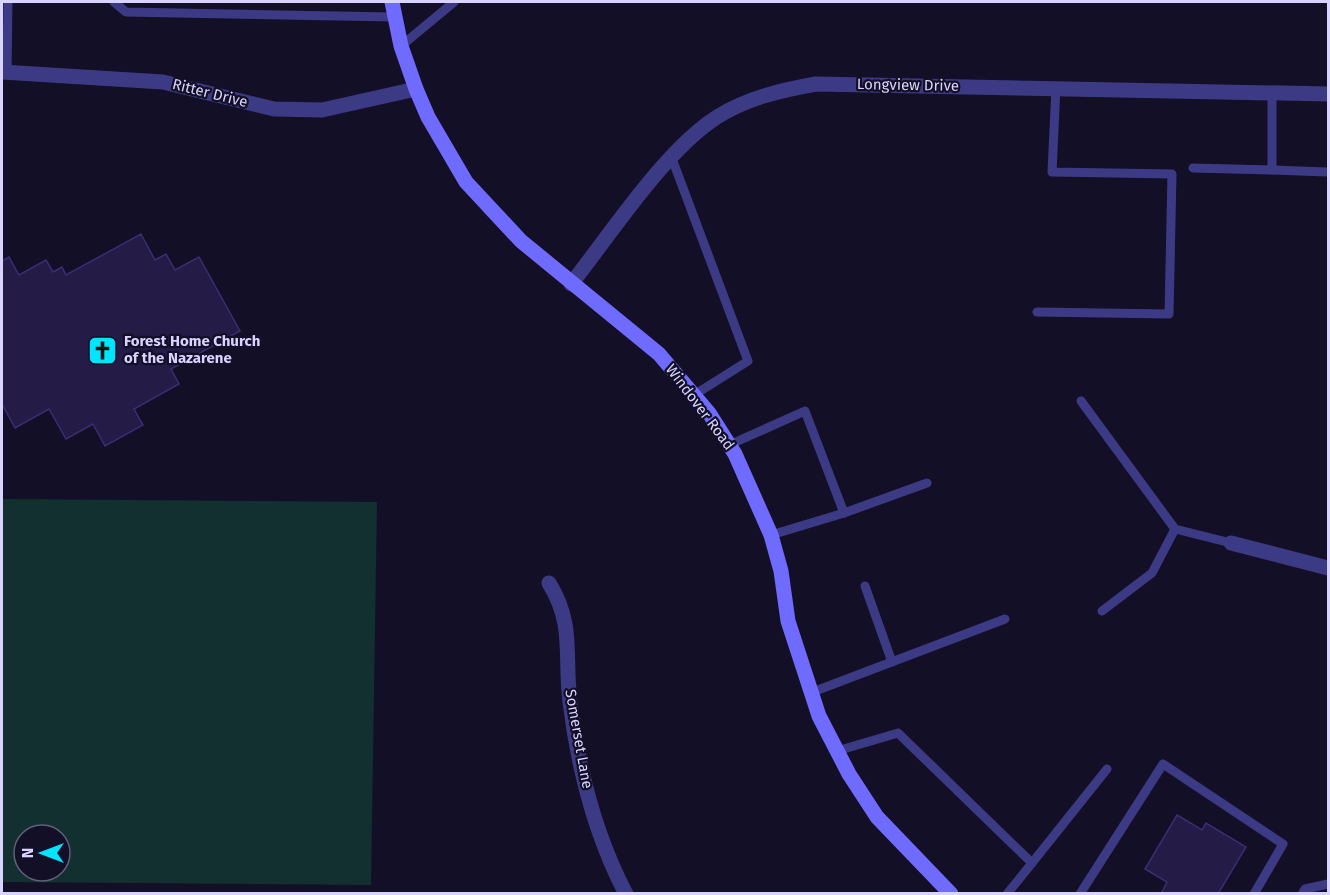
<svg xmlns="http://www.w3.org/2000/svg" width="1330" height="895" viewBox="0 0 1330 895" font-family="'Fira Sans',sans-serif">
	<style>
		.green { fill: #12302f; fill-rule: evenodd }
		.building { fill: #241b47; stroke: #3b2d73; stroke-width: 1.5 }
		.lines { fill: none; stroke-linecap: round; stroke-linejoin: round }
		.lane { stroke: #3d3a85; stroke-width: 9 }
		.street { stroke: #3d3a85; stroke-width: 15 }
		.secondary { stroke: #6f6bff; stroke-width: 15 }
		.labels { text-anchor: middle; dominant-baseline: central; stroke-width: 4.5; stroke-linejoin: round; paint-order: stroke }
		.street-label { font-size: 15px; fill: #d9d4ff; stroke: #130f26 }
		.poi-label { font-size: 15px; font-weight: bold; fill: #d9d4ff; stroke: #130f26; text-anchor: start }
	</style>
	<rect width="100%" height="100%" fill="#130f26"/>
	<!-- green -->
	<path class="green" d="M 2,499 L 377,502 L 371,885 L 2,882 ZM 24,835 L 60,835 L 60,871 L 24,871 Z"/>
	<!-- building -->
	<g class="building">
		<path d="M 141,234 L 155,260 L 166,254 L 175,270 L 199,257 L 240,331 L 171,369 L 179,384 L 134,409 L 143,425 L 105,446 L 93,424 L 66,439 L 49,409 L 15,428 L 2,404 L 2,261 L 9,257 L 19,275 L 46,260 L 53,272 L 62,267 L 66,275 Z"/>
		<path d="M 1177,815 L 1202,830 L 1206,823 L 1246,847 L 1218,894 L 1161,894 L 1167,882 L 1145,869 Z"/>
	</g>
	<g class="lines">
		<!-- lane -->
		<g class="lane">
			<path d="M 114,2 L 126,12 L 394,17"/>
			<path d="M 401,46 L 454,2"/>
			<path d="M 7,72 L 8,2"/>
			<path d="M 671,156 L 748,361 L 694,395"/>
			<path d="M 1193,168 L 1272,170 L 1272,93"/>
			<path d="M 1272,170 L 1327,172"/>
			<path d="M 1037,312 L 1169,314 L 1172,174 L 1052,172 L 1056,87"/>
			<path d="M 1081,401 L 1175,529 L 1231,543"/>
			<path d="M 729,445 L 805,411 L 844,513 L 771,535"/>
			<path d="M 844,513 L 927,483"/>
			<path d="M 865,586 L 892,662"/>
			<path d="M 1102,611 L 1152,573 L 1175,529"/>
			<path d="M 810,693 L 1005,619"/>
			<path d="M 837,751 L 898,733 L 1032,863 L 1107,769"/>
			<path d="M 1007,894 L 1032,863"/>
			<path d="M 1080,894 L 1163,764 L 1283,844 L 1254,894"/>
			<path d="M 1302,894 L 1305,889 L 1328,884"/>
		</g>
		<!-- street -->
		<g class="street">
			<path d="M 2,72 L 163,82 L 274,109 L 322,110 L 416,89"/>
			<path d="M 571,284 C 611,234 664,151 717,117 C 747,98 782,90 816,84 L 1328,94"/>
			<path d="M 1231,543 L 1328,568"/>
			<path d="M 549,583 C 575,625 564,656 570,702 C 578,767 595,835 626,894"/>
		</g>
		<!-- secondary -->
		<path class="secondary" d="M 392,2 L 401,46 L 416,89 L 428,117 L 466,182 L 521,241 L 659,354 L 709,413 L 735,454 L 771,535 L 781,571 L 788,621 L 819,716 L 849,774 L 877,817 L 951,894"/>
	</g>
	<!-- icons -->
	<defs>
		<symbol id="church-square" viewBox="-11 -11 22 22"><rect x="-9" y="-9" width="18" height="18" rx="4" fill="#00e5ff" stroke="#130f26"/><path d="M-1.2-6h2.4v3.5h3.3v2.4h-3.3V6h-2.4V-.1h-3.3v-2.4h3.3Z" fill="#111"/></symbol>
	</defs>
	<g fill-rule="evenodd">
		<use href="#church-square" x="86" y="334" width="33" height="33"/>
	</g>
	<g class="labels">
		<!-- street labels -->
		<g class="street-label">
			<text transform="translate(908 85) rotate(1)">Longview Drive</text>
			<text transform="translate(210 93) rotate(14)">Ritter Drive</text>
			<text transform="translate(700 407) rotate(53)">Windover Road</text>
			<text transform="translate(579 739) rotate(80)">Somerset Lane</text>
		</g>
		<!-- poi labels -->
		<g class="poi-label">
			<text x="124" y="341">Forest Home Church<tspan x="124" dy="17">of the Nazarene</tspan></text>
		</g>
	</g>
	<!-- border -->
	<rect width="1330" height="895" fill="none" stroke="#d9d4ff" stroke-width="6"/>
	<!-- north arrow -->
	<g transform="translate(42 853) rotate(270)"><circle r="28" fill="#130f26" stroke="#625e7d" stroke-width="1.5"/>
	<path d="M0-4.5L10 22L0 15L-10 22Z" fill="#00e5ff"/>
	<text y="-9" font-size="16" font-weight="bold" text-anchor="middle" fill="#d9d4ff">N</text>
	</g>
</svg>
